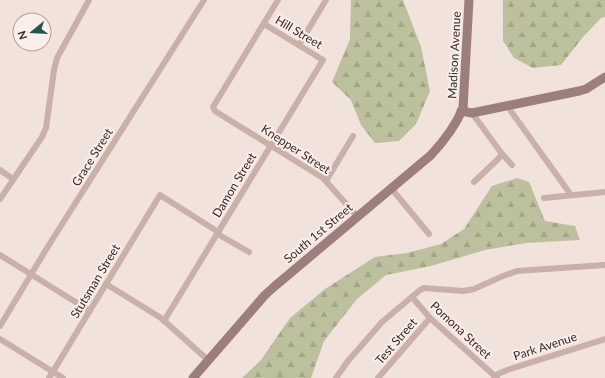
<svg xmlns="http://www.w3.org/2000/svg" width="605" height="378" viewBox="0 0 605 378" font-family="Lato,sans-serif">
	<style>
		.forest { fill: url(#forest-firs) }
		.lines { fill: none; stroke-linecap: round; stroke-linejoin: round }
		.street { stroke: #c9b0a9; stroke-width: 6 }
		.secondary { stroke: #9c7e7a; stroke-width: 9 }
		.labels { text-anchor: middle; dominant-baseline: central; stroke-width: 4; stroke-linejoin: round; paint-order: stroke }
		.street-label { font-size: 12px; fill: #362928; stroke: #f9eee9 }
	</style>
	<defs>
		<pattern id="forest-firs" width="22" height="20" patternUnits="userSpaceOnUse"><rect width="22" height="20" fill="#bcc09d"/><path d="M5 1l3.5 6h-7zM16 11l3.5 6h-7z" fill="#a2a587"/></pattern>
	</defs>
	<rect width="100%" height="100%" fill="#f1e2dc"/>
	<!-- forest -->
	<g class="forest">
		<path d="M 351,0 L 403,0 L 421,47 L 430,91 L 416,124 L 399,141 L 375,143 L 361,125 L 351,100 L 332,82 L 350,39 Z"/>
		<path d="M 503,0 L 605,0 L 605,17 L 601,18 L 583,37 L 561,65 L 533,68 L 514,58 L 503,41 Z"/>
		<path d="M 517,178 L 529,182 L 545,221 L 575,226 L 580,240 L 526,243 L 485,250 L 431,266 L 386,275 L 357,299 L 324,341 L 311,378 L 242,378 L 261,360 L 290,318 L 325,289 L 375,257 L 407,253 L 441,244 L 464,229 L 492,186 Z"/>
	</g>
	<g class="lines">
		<!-- street -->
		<g class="street">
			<path d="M 278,0 L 213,107 L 215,111 L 226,118 L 323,178 L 357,216"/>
			<path d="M 299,45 L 326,0"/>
			<path d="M 509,106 L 510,110 L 571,195"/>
			<path d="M 472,113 L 502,154 L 512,165"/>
			<path d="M 0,170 L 13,179"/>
			<path d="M 326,181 L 353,136"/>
			<path d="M 474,182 L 497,160 L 502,154"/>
			<path d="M 391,188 L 429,234"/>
			<path d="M 544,198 L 605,192"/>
			<path d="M 0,199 L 42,137 L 46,128 L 54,70 L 57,58 L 89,0"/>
			<path d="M 0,255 L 90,311"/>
			<path d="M 106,284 L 161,318 L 208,360"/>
			<path d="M 412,297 L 430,318 L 497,378"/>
			<path d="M 164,321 L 323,60 L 264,24"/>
			<path d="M 0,326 L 47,248 L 204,0"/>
			<path d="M 0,339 L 63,378"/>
			<path d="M 49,378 L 160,195 L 215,230 L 221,236 L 249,252"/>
			<path d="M 336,378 L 348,361 L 382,322 L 420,290 L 424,288 L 463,291 L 474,289 L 503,276 L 517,271 L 605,265"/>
			<path d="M 378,378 L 430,318"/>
			<path d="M 494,378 L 498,374 L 507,370 L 605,339"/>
		</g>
		<!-- secondary -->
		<g class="secondary">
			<path d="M 461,111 L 472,113 L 579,91 L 586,89 L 605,77"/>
			<path d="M 193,378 L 265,295 L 275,286 L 431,155 C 444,141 456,125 463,108 L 469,0"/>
		</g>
	</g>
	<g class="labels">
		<!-- street labels -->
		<g class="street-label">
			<text transform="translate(299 32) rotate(31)">Hill Street</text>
			<text transform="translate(454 55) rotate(-87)">Madison Avenue</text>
			<text transform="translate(296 149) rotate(33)">Knepper Street</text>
			<text transform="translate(92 157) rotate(-58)">Grace Street</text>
			<text transform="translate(234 185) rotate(-59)">Damon Street</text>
			<text transform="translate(318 233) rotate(-40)">South 1st Street</text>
			<text transform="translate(95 281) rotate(-59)">Stutsman Street</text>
			<text transform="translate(461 330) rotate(43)">Pomona Street</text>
			<text transform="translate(396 341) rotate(-49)">Test Street</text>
			<text transform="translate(545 346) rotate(-18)">Park Avenue</text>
		</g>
	</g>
	<!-- north arrow -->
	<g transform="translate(32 32) rotate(252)"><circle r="19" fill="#f9eee9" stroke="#ab9f9c"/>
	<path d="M0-3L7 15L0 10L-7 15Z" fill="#1f564d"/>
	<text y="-6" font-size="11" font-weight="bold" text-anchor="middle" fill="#362928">N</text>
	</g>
</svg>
